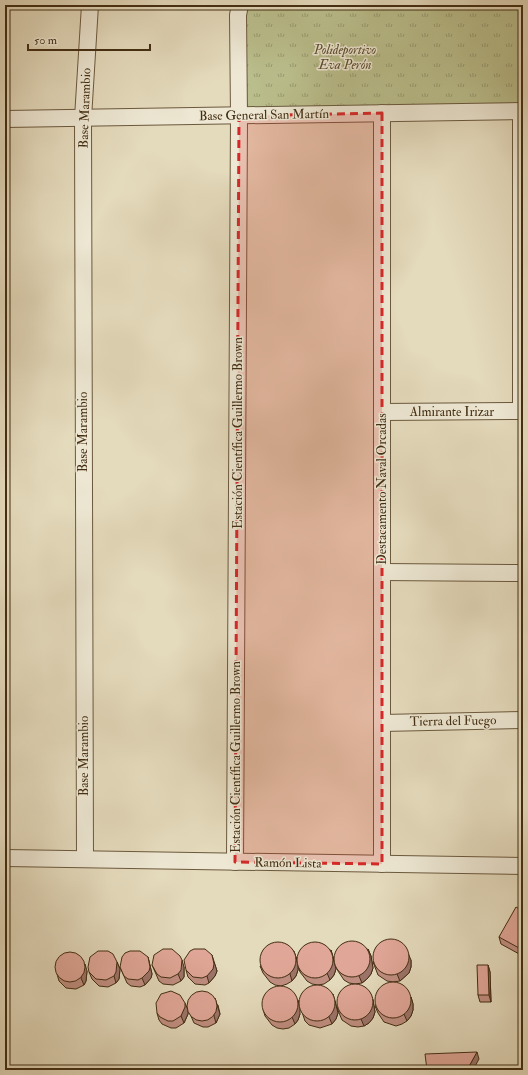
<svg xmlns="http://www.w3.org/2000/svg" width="528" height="1075" viewBox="0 0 528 1075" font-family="'IM FELL Double Pica',serif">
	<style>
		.grass { fill: url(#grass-tufts); stroke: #7e7650 }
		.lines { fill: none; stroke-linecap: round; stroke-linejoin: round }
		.street-casing { stroke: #6b593d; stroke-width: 18 }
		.street { stroke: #ede7d3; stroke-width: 16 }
		.wall { fill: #c18f82; stroke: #432e13 }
		.shaded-wall { fill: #9d746a; stroke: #432e13 }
		.building { fill: #e0a697; stroke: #432e13 }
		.marked { fill: #d62828; fill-opacity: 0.2; stroke: #d62828; stroke-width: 3; stroke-dasharray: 8 5; stroke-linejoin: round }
		.labels { text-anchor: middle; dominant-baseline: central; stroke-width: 3; stroke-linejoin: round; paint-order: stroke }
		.park-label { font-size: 13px; font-style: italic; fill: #5b4b2b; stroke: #ede7d3 }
		.street-label { font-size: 13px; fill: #432e13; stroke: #ede7d3 }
	</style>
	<defs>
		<pattern id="grass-tufts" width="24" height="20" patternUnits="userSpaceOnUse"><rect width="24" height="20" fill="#babe8c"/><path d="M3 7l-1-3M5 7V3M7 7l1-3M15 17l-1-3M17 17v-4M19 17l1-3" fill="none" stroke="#999b71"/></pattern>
	</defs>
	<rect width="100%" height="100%" fill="#e4dabc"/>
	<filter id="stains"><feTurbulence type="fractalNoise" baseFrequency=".005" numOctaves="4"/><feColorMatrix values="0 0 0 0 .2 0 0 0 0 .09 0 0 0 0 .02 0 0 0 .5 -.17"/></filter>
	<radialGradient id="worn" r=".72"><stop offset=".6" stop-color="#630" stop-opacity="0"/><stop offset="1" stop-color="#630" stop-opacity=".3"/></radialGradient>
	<!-- grass -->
	<path class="grass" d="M 246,5 L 523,5 L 523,108 L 243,111 Z"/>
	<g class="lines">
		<defs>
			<g id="street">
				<path d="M 521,111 L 521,411"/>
				<path d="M 382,113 L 382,864"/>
				<path d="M 5,119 L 523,111"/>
				<path d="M 382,412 L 523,411"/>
				<path d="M 382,572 L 523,573"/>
				<path d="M 382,723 L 523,720"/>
				<path d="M 5,858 L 523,866"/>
				<path d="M 85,859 L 83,118 L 90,5"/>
				<path d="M 235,862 L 239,116 L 238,15 L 240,5"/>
			</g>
		</defs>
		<!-- street casing -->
		<use href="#street" class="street-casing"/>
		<!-- street -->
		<use href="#street" class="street"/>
	</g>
	<!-- wall -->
	<g class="wall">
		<path d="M 523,911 L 521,955 L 501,944 L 499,937 Z"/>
		<path d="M 368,949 L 371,956 L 373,968 L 371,974 L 367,979 L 362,983 L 355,984 L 349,983 L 344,980 L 338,971 L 335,964 Z"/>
		<path d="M 331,950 L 333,957 L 336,969 L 334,975 L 330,980 L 324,984 L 318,985 L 312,984 L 307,981 L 300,972 L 298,966 L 298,970 L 296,976 L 292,981 L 287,984 L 281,986 L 275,985 L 270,982 L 263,973 L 260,966 L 294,951 L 298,963 Z"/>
		<path d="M 148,957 L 152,974 L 151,978 L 145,985 L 140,987 L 131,986 L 127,983 L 120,967 Z"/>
		<path d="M 411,960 L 411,967 L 409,973 L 400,981 L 393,982 L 387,981 L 378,975 L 373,962 Z"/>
		<path d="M 117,962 L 120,969 L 119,979 L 116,983 L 108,987 L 99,986 L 92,979 L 89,972 Z"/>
		<path d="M 214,962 L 217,971 L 215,976 L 209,983 L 205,985 L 195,984 L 188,977 L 186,970 Z"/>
		<path d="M 152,965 L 184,967 L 184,977 L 181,981 L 173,985 L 163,984 L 159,981 Z"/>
		<path d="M 488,965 L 490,972 L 491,1002 L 480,1002 L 478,995 Z"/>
		<path d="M 87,971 L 86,981 L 84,985 L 76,989 L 66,988 L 59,981 L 57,974 Z"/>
		<path d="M 370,993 L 373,1000 L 375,1012 L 373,1018 L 369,1023 L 364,1026 L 358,1027 L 351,1026 L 342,1020 L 337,1008 Z"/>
		<path d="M 411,997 L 413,1004 L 413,1010 L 411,1016 L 407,1021 L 402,1024 L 396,1026 L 384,1022 L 378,1013 L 375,1006 Z"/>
		<path d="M 335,1001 L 338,1013 L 336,1019 L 332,1024 L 320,1028 L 309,1025 L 305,1021 L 299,1003 Z"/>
		<path d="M 218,1005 L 220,1014 L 216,1023 L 208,1027 L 203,1027 L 194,1023 L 187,1007 Z"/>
		<path d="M 263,1009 L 300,1014 L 298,1020 L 295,1024 L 289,1028 L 283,1029 L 277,1028 L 272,1025 L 265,1016 Z"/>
		<path d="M 188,1010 L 188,1014 L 184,1023 L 176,1028 L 171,1028 L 162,1024 L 159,1020 L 157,1013 Z"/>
	</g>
	<!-- shaded-wall -->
	<g class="shaded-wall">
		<path d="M 523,940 L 523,952 L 521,955 L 519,948 Z"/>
		<path d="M 368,949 L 371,956 L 373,968 L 371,974 L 367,979 L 362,983 L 359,976 Z"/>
		<path d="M 331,950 L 333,957 L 336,969 L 334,975 L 330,980 L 327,973 Z"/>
		<path d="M 408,953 L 411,960 L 411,967 L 409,973 L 400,981 L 397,974 Z"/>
		<path d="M 212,955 L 217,971 L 215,976 L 209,983 L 207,976 Z"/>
		<path d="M 148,957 L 152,974 L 151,978 L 145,985 L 142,978 Z"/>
		<path d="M 296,957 L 298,964 L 298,970 L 296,976 L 292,981 L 290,974 Z"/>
		<path d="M 182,960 L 184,967 L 184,977 L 181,981 L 178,974 Z"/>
		<path d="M 117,962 L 120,969 L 119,979 L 116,983 L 114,976 Z"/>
		<path d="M 85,964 L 87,971 L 86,981 L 84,985 L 81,978 Z"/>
		<path d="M 488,965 L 490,972 L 491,1002 L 489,995 Z"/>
		<path d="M 370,993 L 373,1000 L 375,1012 L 373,1018 L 369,1023 L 364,1026 L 361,1019 Z"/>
		<path d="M 333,994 L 335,1001 L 338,1013 L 336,1019 L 332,1024 L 329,1017 Z"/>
		<path d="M 411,997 L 413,1004 L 413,1010 L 411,1016 L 407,1021 L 404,1014 Z"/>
		<path d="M 215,998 L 220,1014 L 216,1023 L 214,1016 Z"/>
		<path d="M 298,1000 L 300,1007 L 300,1014 L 298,1020 L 295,1024 L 292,1017 Z"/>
		<path d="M 185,1003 L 188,1010 L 188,1014 L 184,1023 L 181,1016 Z"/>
		<path d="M 477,1052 L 479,1059 L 473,1070 L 467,1070 Z"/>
	</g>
	<!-- building -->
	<g class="building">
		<path d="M 516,907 L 523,911 L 523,940 L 519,948 L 499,937 Z"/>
		<circle cx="391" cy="957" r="18"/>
		<circle cx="352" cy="959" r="18"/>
		<circle cx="278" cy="960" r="18"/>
		<circle cx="315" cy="960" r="18"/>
		<path d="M 163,949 L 172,949 L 180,956 L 182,960 L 181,970 L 178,974 L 170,978 L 161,977 L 157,974 L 152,965 L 154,955 Z"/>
		<path d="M 194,949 L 205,949 L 212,955 L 214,964 L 213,969 L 207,976 L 202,978 L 193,977 L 186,970 L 184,960 L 190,951 Z"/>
		<path d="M 98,951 L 108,951 L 113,954 L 117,962 L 116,972 L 114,976 L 106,980 L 96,979 L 89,972 L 88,967 L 90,957 Z"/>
		<path d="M 130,951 L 140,951 L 148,957 L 150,967 L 149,971 L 142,978 L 138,980 L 128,979 L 124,976 L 120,967 L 122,957 L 125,953 Z"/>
		<circle cx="70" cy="967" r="15"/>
		<path d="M 477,965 L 488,965 L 489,995 L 478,995 Z"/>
		<circle cx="393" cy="1000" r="18"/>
		<circle cx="355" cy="1002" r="18"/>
		<circle cx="317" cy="1003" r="18"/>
		<circle cx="280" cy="1004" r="18"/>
		<path d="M 171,991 L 180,995 L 185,1003 L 185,1007 L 181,1016 L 173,1021 L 168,1021 L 160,1017 L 157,1013 L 156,1003 L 161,994 Z"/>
		<circle cx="202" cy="1006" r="15"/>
		<path d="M 477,1052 L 467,1070 L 427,1070 L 425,1054 Z"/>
	</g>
	<!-- marked area -->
	<path class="marked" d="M 382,113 L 382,864 L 235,862 L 239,116 Z"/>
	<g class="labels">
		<!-- park labels -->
		<g class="park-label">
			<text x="345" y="50">Polideportivo<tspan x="345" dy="15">Eva Perón</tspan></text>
		</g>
		<!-- street labels -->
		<g class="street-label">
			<text transform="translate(85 108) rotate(-88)">Base Marambio</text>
			<text transform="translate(264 115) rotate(-1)">Base General San Martín</text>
			<text x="452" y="412">Almirante Irizar</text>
			<text transform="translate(83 432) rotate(-90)">Base Marambio</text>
			<text transform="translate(238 433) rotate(-90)">Estación Científica Guillermo Brown</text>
			<text transform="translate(382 489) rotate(-90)">Destacamento Naval Orcadas</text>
			<text transform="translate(453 721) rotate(-1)">Tierra del Fuego</text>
			<text transform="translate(84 756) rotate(-90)">Base Marambio</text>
			<text transform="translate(236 757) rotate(-90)">Estación Científica Guillermo Brown</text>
			<text transform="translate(288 863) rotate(1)">Ramón Lista</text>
		</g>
	</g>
	<!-- margin -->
	<rect width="528" height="1075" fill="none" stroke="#e4dabc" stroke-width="20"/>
	<rect x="6" y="6" width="516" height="1063" fill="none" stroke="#432e13" stroke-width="2"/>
	<rect x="10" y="10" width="508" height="1055" fill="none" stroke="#432e13"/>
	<!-- scale -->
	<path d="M28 44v6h122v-6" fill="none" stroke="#432e13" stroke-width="2"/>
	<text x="34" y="44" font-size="12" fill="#432e13" stroke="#ede7d3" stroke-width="3" paint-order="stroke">50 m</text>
	<rect width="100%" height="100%" filter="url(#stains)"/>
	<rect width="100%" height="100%" fill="url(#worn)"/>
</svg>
